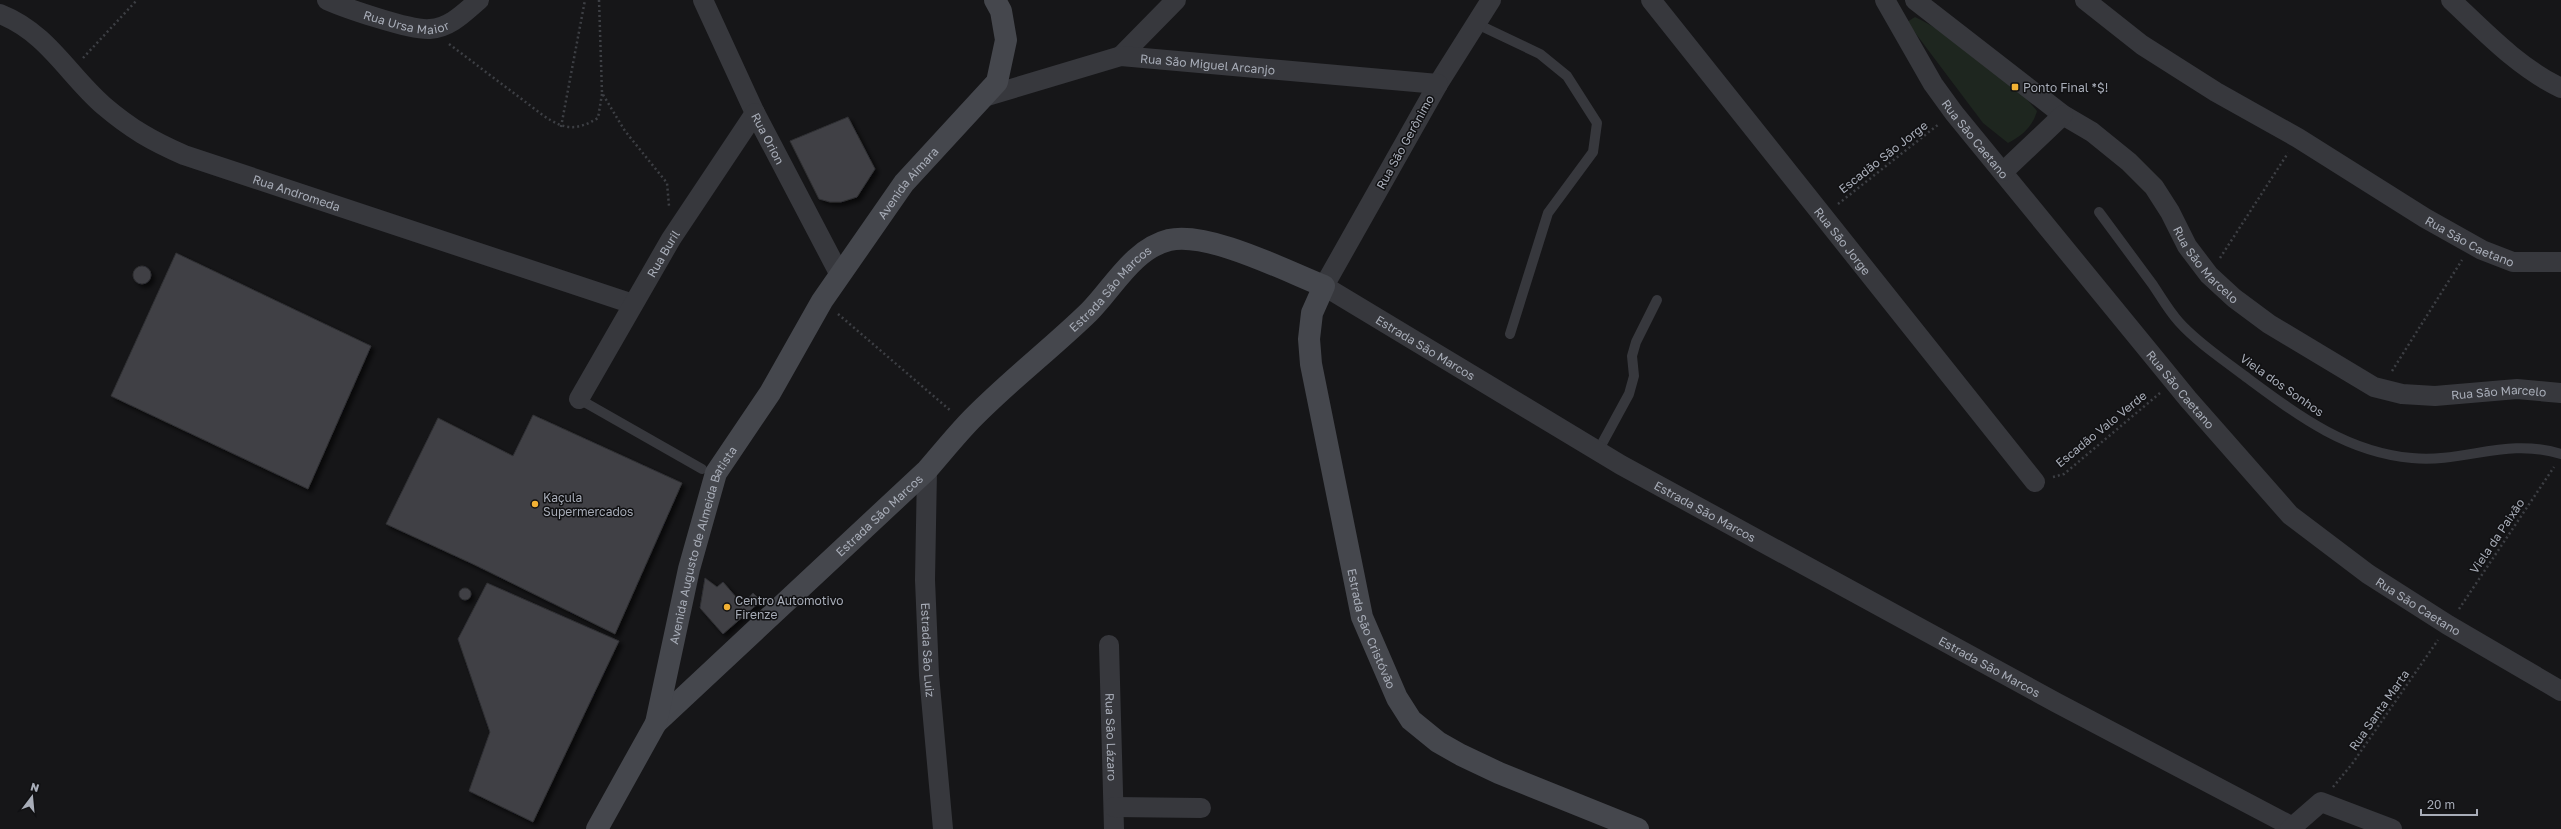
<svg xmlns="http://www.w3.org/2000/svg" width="2561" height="829" viewBox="0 0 2561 829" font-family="'Golos Text',sans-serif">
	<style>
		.green { fill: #1e261f }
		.building { fill: #404145; stroke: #303034; filter: url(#shadow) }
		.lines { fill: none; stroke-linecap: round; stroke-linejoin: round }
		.path { stroke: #3d3f44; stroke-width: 2.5; stroke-dasharray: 2 3; stroke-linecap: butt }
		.lane { stroke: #37383d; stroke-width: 10 }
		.street { stroke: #37383d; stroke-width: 20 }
		.secondary { stroke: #45474d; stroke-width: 22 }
		.poi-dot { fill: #f2b134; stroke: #111113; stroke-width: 1.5 }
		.labels { text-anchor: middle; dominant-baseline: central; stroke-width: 3; stroke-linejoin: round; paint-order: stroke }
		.street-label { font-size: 12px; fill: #a8adb8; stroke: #111113 }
		.poi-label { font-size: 12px; fill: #a8adb8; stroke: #111113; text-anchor: start }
	</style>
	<defs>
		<filter id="shadow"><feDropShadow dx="3.5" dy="3.5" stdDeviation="2" flood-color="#0009"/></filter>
	</defs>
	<rect width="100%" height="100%" fill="#161618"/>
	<!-- green -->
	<path class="green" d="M 1915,17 C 1959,39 2005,72 2037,111 C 2033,126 2022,136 2008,143 L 1983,123 L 1907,22 Z"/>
	<!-- building -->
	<g class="building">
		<path d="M 848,117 L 875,169 L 857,197 L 841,202 L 830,202 L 819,199 L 790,141 Z"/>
		<path d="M 176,253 L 371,346 L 308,489 L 111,396 Z"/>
		<circle cx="142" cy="275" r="9"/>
		<path d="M 533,415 L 682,483 L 615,634 L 475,565 L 386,524 L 438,418 L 513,456 Z"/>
		<path d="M 705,578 L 717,587 L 723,582 L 743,605 L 753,593 L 761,601 L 723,634 L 700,608 Z"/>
		<path d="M 487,583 L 619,641 L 533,822 L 469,791 L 490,732 L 458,639 Z"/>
		<circle cx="465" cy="594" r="6"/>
	</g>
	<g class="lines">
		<!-- path -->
		<g class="path">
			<path d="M 599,0 L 602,93 L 625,131 L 667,183 L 669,206"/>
			<path d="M 449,44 L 544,116 C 565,130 576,131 598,118 L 602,94"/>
			<path d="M 83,58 L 137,0"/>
			<path d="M 561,127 L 585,0"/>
			<path d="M 1838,204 L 1939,124"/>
			<path d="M 2220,258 L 2288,153"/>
			<path d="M 838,314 L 951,411"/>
			<path d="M 2392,371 L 2462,260"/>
			<path d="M 2053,477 L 2064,474 L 2160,393"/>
			<path d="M 2459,609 L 2554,467"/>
			<path d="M 2333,787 L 2352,764 L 2438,640"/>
		</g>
		<!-- lane -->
		<g class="lane">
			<path d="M 1477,24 L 1540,54 L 1567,76 L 1597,123 L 1593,152 L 1548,213 L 1510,334"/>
			<path d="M 2099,212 C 2117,236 2135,261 2153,285 C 2161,297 2169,311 2179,322 C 2197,342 2221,358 2242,374 C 2295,413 2344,452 2412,458 C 2465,463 2506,437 2561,454"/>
			<path d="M 579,399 L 702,469"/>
			<path d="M 1598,451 L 1629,394 L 1634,376 L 1632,356 L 1636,342 L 1657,300"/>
		</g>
		<!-- street -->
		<g class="street">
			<path id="s1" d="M 327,0 C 345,8 412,31 430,29 C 450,28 465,12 479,0"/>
			<path id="s2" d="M 703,0 L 755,113 L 840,275"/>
			<path id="s3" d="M 1491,0 L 1438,84 L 1324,286 L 1621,465 L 2057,703 L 2291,826"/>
			<path id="s4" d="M 1651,0 L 2035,482"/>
			<path id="s5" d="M 1885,0 L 1933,84 L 1954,113 L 2188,399 L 2290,515 L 2368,574 L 2448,625 L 2561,691"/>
			<path id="s6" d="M 1915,0 L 2063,115 L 2092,132 L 2129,162 L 2154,187 L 2170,212 L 2187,246 L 2209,275 L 2234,298 L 2269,324 L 2374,387 L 2402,394 L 2435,396 L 2517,389 L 2561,393"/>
			<path id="s7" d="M 2085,0 L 2142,45 L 2216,92 L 2298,138 L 2425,218 L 2482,250 L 2513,262 L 2561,262"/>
			<path d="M 2451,0 C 2485,32 2519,68 2561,88"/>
			<path id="s8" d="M 0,14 C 48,33 68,75 104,106 C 131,129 152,141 184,155 L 633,304"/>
			<path d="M 1121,56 L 1176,0"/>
			<path id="s9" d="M 984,97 L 1121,56 L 1438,84"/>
			<path d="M 2004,171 L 2063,115"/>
			<path id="s10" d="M 579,399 L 671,239 L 755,113"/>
			<path id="s11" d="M 927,470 L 925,580 L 929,675 L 943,829"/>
			<path id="s12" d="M 1109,645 L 1114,829"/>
			<path d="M 1114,807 L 1201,808"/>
			<path d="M 2290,829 L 2321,802 L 2392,829"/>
		</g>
		<!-- secondary -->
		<g class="secondary">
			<path id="s13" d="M 656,723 L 927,470 C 940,455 953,439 967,424 C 1005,384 1050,350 1089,312 C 1113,288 1133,249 1169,240 C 1208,231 1286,271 1324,286 L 1312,313 L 1309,339 L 1311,364 L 1362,617 L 1397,698 L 1411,720 L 1438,742 L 1461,755 L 1499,773 L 1638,829"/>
			<path id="s14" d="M 597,829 L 656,723 L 689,569 L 716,473 L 770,393 L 822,301 L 904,183 L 997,82 L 1006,40 L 1001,11 L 995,0"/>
		</g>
	</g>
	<!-- markers -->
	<g class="poi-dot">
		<rect x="2011" y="83" width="8" height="8" rx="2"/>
		<circle cx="535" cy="504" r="4"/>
		<circle cx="727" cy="607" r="4"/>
	</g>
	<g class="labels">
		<!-- street labels -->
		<g class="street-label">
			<text stroke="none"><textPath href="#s1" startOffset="83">Rua Ursa Maior</textPath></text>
			<text stroke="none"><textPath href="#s9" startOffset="230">Rua São Miguel Arcanjo</textPath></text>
			<text stroke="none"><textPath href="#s5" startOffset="166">Rua São Caetano</textPath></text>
			<text stroke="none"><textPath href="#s2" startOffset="153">Rua Orion</textPath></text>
			<text transform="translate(1405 142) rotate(-61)">Rua São Gerônimo</text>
			<text transform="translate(1883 157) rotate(-38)">Escadão São Jorge</text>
			<text stroke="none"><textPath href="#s14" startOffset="727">Avenida Aimara</textPath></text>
			<text stroke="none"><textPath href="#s8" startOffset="353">Rua Andromeda</textPath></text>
			<text stroke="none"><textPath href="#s7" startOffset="455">Rua São Caetano</textPath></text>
			<text stroke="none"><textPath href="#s4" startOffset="308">Rua São Jorge</textPath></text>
			<text stroke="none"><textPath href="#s10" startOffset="168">Rua Buril</textPath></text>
			<text stroke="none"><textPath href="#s6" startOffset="398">Rua São Marcelo</textPath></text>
			<text stroke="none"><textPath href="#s13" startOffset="629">Estrada São Marcos</textPath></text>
			<text stroke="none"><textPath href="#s3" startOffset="450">Estrada São Marcos</textPath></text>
			<text transform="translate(2282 385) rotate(35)">Viela dos Sonhos</text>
			<text stroke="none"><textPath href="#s5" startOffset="490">Rua São Caetano</textPath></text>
			<text stroke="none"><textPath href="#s6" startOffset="734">Rua São Marcelo</textPath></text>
			<text transform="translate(2101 429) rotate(-39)">Escadão Valo Verde</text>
			<text stroke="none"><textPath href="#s3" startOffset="774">Estrada São Marcos</textPath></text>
			<text stroke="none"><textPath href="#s13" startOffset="305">Estrada São Marcos</textPath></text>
			<text transform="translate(2497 536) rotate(-56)">Viela da Paixão</text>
			<text stroke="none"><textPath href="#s14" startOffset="306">Avenida Augusto de Almeida Batista</textPath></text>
			<text stroke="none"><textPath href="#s5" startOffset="814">Rua São Caetano</textPath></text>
			<text stroke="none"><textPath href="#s13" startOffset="1223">Estrada São Cristóvão</textPath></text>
			<text stroke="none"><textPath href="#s11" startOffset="180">Estrada São Luiz</textPath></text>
			<text stroke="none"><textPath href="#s3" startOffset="1098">Estrada São Marcos</textPath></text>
			<text transform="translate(2379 710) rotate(-55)">Rua Santa Marta</text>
			<text stroke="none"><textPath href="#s12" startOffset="92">Rua São Lázaro</textPath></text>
		</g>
		<!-- poi labels -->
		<g class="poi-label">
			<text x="2023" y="87">Ponto Final *$!</text>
			<text x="543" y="497">Kaçula<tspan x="543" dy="14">Supermercados</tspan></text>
			<text x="735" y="600">Centro Automotivo<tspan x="735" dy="14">Firenze</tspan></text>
		</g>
	</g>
	<!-- north arrow -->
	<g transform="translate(32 797) rotate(16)" stroke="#111113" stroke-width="3" paint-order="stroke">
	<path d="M0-3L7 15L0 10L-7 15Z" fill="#a8adb8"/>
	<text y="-6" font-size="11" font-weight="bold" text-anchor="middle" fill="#a8adb8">N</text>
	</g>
	<!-- scale -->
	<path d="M2421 809v6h56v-6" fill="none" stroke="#a8adb8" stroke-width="2"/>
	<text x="2427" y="809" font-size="12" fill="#a8adb8" stroke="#111113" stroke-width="3" paint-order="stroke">20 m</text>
</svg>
